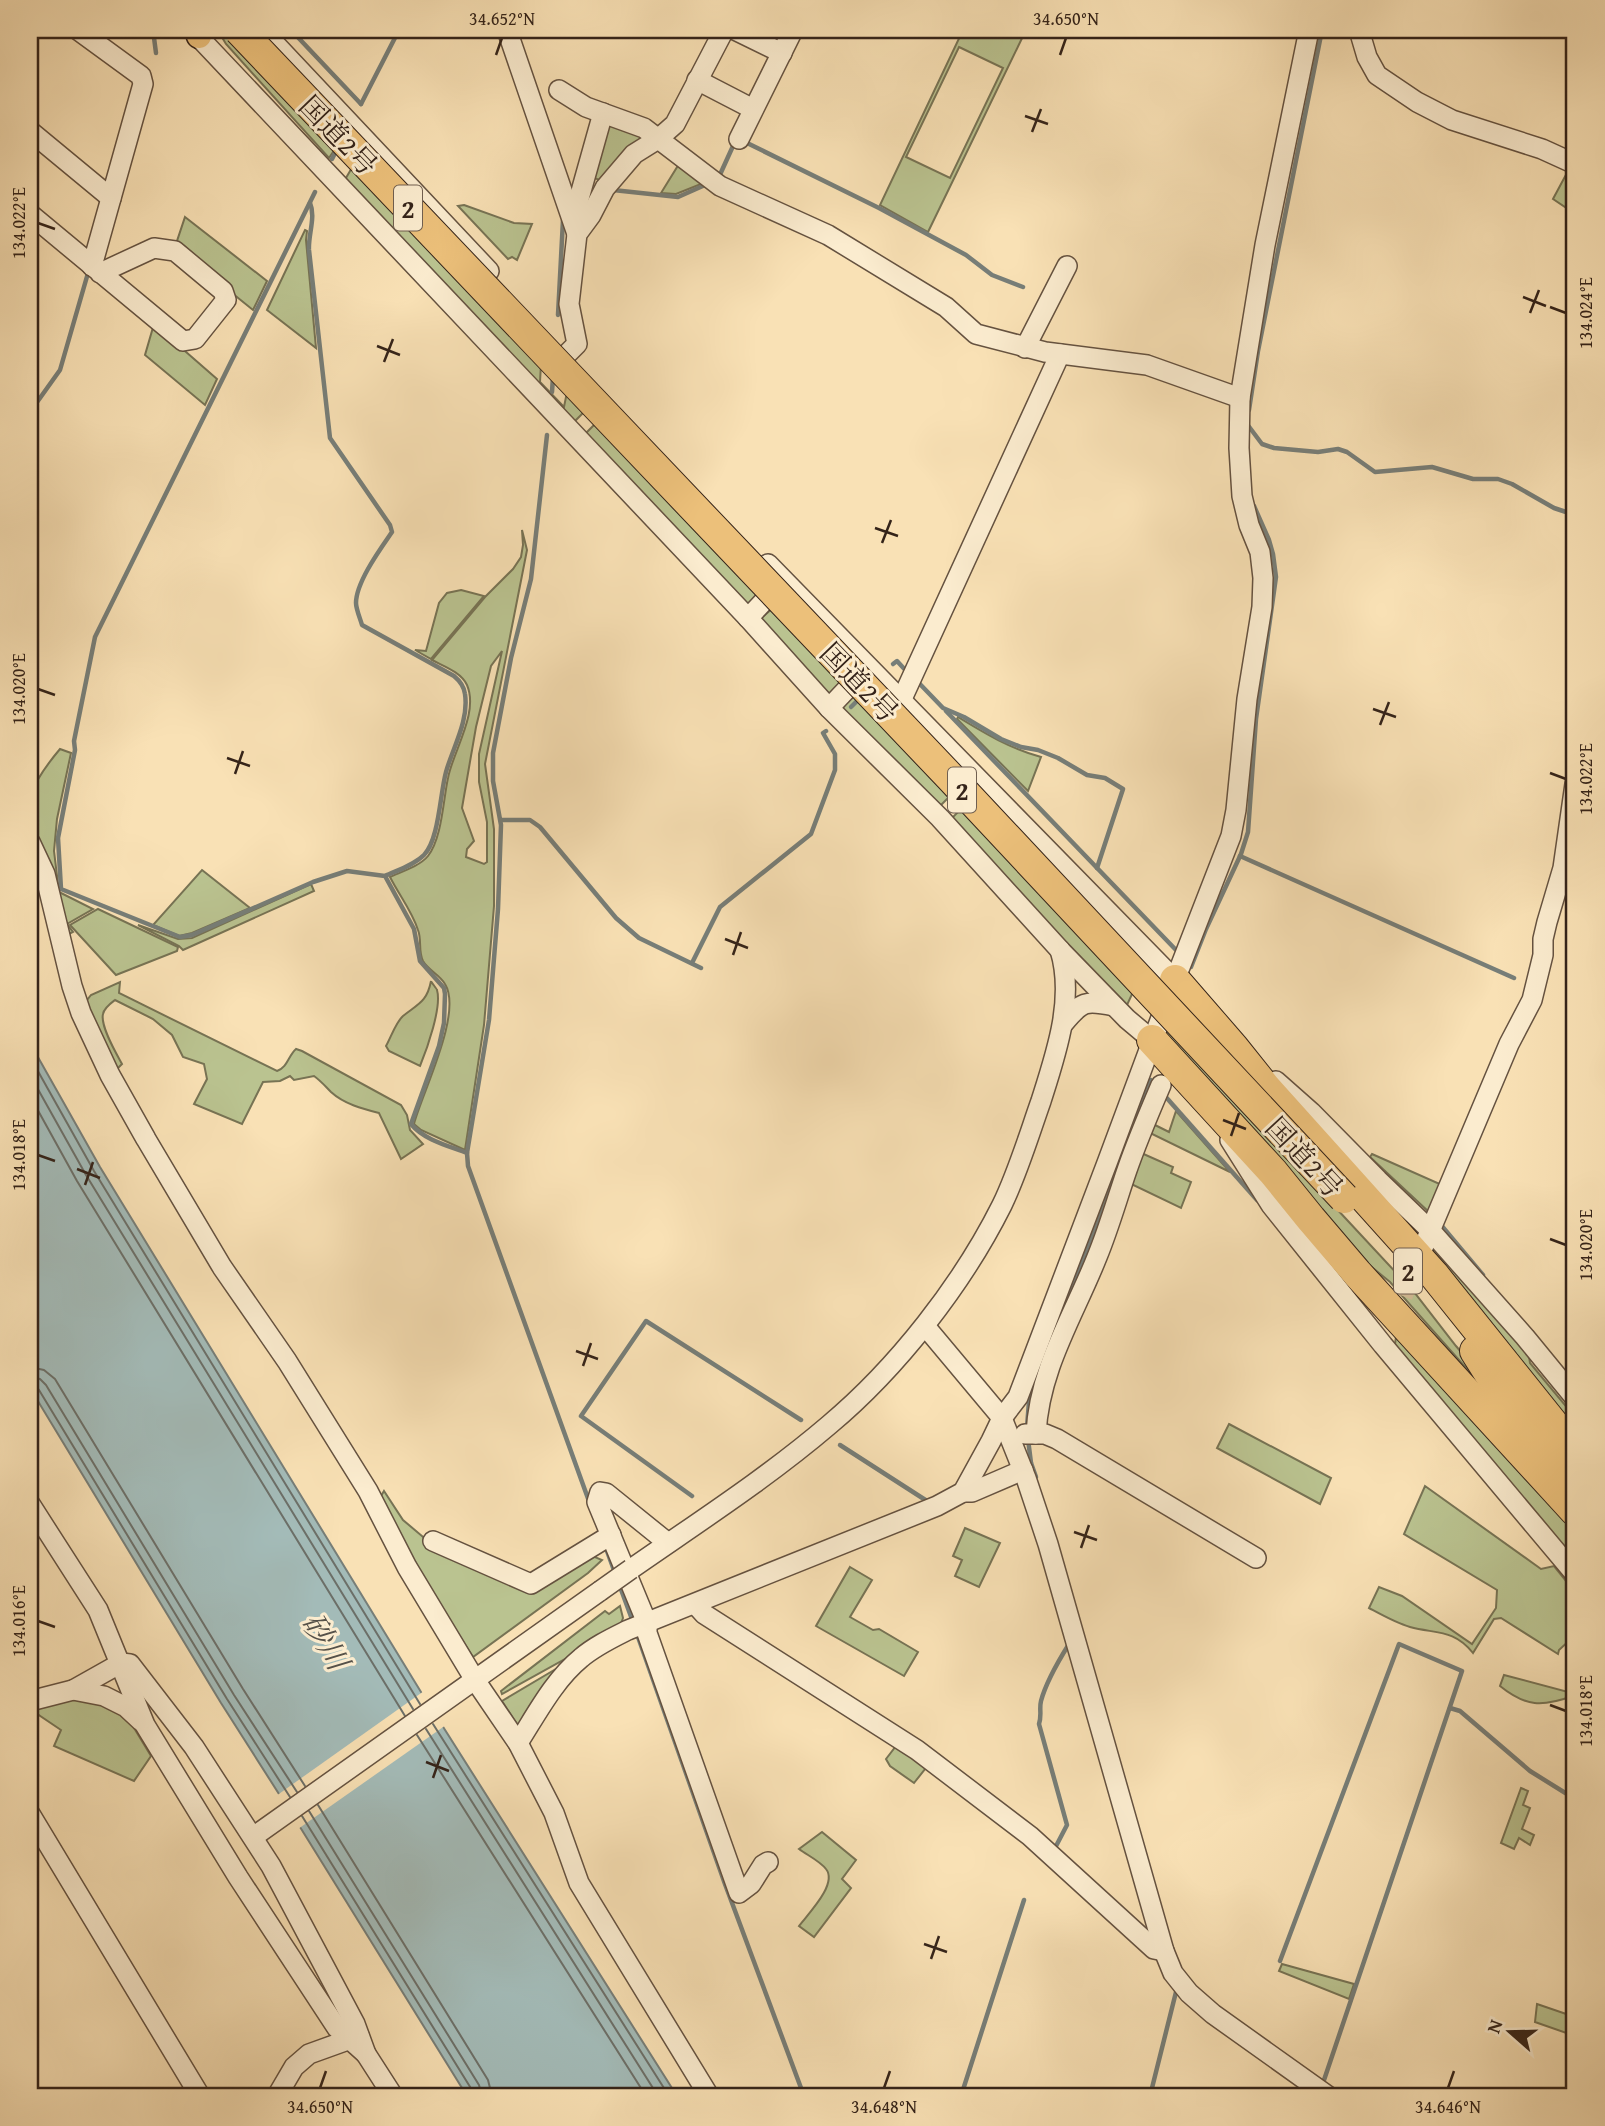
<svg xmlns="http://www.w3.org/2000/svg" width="1605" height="2126" viewBox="0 0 1605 2126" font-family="'Gentium Book Plus','Noto Serif JP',serif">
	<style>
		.green { fill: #bac390; stroke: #777354; stroke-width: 2; fill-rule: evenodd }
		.water { fill: #a3bbb8; stroke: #777e78; stroke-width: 2 }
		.pier { fill: #f9e1b5 }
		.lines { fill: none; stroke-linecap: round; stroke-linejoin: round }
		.shore { stroke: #6c6f68; stroke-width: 2 }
		.stream { stroke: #777e78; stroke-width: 4.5 }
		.minor-tunnel { stroke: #d2bb96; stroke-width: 19; stroke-dasharray: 19 10; stroke-linecap: butt }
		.minor-casing { stroke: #655240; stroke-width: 22 }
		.major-casing { stroke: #342319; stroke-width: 27 }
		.highway-casing { stroke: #342319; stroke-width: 32 }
		.minor { stroke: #fbeccf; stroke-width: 19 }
		.major { stroke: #ecc07a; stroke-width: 24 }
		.highway { stroke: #ecc07a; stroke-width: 30 }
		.minor-bridge-casing { stroke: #655240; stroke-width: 22; stroke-linecap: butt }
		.highway-bridge-casing { stroke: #342319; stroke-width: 32; stroke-linecap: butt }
		.minor-bridge { stroke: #fbeccf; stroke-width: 19 }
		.highway-bridge { stroke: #ecc07a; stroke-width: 30 }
		.ticks { fill: none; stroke: #342319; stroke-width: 2.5 }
		.labels { text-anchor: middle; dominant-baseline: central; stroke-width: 6; stroke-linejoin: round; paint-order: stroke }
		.shield { fill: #fbeccf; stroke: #705f50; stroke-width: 2 }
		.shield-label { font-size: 26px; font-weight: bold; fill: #342319 }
		.street-label { font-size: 28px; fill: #342319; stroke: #fbeccf }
		.water-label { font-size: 30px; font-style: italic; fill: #555149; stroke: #fbeccf }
		.neatline { fill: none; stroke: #342319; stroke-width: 2.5 }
		.ticks-label { font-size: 18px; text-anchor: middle; fill: #342319 }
	</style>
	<rect width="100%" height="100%" fill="#f9e1b5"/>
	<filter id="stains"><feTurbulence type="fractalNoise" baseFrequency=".00286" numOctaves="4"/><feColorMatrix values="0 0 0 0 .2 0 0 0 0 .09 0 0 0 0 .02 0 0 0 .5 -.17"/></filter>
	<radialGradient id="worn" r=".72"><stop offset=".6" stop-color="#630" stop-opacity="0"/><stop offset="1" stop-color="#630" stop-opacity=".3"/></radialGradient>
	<!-- green -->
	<g class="green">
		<path d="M 963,30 L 1026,30 L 928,232 L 880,205 ZM 959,47 L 1003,68 L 950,178 L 906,157 Z"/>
		<path d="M 227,32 L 335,149 L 329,158 L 226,44 L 223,39 Z"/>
		<path d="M 614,125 L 645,135 L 604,182 L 592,177 L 605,127 Z"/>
		<path d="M 679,164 L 706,182 L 676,194 L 661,193 Z"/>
		<path d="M 353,166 L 541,364 L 540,382 L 564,407 L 567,392 L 585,411 L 574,422 L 343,183 Z"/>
		<path d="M 1569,169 L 1575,172 L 1575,198 L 1568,209 L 1553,199 Z"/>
		<path d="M 464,205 L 514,223 L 532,224 L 517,260 L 512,257 L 508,259 L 458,206 Z"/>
		<path d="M 185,217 L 267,281 L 253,310 L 175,247 Z"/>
		<path d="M 305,230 L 307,231 L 306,240 L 316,348 L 267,310 Z"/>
		<path d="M 154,324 L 217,379 L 205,405 L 145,355 Z"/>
		<path d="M 597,422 L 763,596 L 747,608 L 583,436 Z"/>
		<path d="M 522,530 L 527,550 L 485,764 L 494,829 L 494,906 L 484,1025 L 465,1150 L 421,1130 L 414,1124 C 422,1093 463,1013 445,984 C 440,975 428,970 423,961 C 418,951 422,940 418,930 C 412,911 399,895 390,877 C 401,872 420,866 428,856 C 442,838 443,801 448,778 C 453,751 479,713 467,685 C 461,672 443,666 432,660 L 485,597 L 513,569 L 521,557 L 523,545 ZM 502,651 L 479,754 L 479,782 L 487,822 L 487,862 L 484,864 L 466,857 L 467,849 L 474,841 L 462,808 L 476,727 L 491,666 Z"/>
		<path d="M 461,590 L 484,596 L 431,659 L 415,650 L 426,651 L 439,603 L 447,593 Z"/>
		<path d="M 773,608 L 847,686 L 834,699 L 759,620 Z"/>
		<path d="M 870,675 L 967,779 L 939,807 L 839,705 Z"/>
		<path d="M 958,717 C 986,734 1009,748 1041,757 L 1028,791 L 957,719 Z"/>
		<path d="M 60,749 L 71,753 L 57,819 L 54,851 L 59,892 L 93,909 L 67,924 L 73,932 L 65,936 C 54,903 19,826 31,794 C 37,778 49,762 60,749 Z"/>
		<path d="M 978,792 L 983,792 L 1146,964 L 1127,1005 L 1123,1005 L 952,818 Z"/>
		<path d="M 202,870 L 250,908 L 192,933 L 179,936 L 153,925 Z"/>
		<path d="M 311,884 L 314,891 L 183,950 L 179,946 L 138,925 L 178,939 L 192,938 Z"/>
		<path d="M 98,909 L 178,947 L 177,951 L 116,975 L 70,925 Z"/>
		<path d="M 431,981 C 431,982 437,989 437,990 C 442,1007 427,1049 420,1066 L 389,1051 L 386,1046 C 391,1037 396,1022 403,1016 C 418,1004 427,1002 431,981 Z"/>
		<path d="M 120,982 L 119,993 L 277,1071 C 288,1067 288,1056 296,1049 L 302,1051 L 401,1105 L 407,1115 L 410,1130 L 423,1144 L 401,1159 L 379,1113 C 363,1109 344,1104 331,1092 C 325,1086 321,1081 314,1076 L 294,1080 L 290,1076 L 280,1081 L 263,1082 L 242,1124 L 194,1104 L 207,1079 L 204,1064 L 183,1057 L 172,1035 L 153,1019 L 115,1000 C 111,1003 104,1008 103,1014 C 100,1026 116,1053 122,1064 L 118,1068 L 113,1068 L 84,1004 L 91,995 Z"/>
		<path d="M 1177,1000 L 1335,1207 L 1414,1292 L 1456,1346 L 1524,1427 L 1497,1403 L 1390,1282 L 1330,1233 L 1196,1077 L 1165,1032 Z"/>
		<path d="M 1176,1111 L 1230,1172 L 1148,1132 L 1151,1123 L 1169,1132 Z"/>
		<path d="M 1139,1152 L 1173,1167 L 1171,1173 L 1191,1182 L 1181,1208 L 1127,1182 Z"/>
		<path d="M 1372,1154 L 1442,1185 L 1430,1213 L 1370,1157 Z"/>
		<path d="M 1435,1248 L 1440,1248 L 1529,1356 L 1530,1363 L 1575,1417 L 1575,1441 L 1431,1253 Z"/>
		<path d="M 1396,1337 L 1575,1524 L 1575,1564 L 1398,1352 L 1395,1344 Z"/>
		<path d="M 1229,1424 L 1331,1478 L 1320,1504 L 1217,1448 Z"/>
		<path d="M 1425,1486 L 1541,1569 L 1554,1566 L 1575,1592 L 1575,1642 L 1572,1638 L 1559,1650 L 1558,1654 L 1501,1618 L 1494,1619 L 1473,1653 C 1454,1629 1436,1634 1410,1627 C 1396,1623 1382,1615 1369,1608 L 1379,1587 L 1402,1596 L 1472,1644 L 1496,1608 L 1497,1590 L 1404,1534 Z"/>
		<path d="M 384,1491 L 403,1520 L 429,1542 L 528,1589 L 588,1554 L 602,1560 L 588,1573 L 473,1657 L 403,1548 L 381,1496 Z"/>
		<path d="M 965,1528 L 1000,1543 L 979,1587 L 955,1576 L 962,1560 L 953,1556 Z"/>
		<path d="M 850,1567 L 872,1580 L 850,1617 L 873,1630 L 879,1629 L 918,1652 L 904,1676 L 816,1626 Z"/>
		<path d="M 620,1606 L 623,1618 L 619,1629 L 502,1694 L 501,1691 L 605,1611 L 609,1614 Z"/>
		<path d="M 571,1660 L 518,1726 L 502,1701 Z"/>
		<path d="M 1504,1675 L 1572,1693 L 1573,1696 C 1542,1707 1526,1707 1500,1686 Z"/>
		<path d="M 74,1695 L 125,1713 L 151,1756 L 134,1781 L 54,1746 L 61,1730 L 30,1709 Z"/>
		<path d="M 896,1746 L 929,1764 L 914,1783 L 890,1766 L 886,1759 Z"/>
		<path d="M 1521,1788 L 1528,1791 L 1523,1805 L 1530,1808 L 1522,1829 L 1534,1835 L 1530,1845 L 1519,1838 L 1514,1849 L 1501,1843 Z"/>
		<path d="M 822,1832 L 856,1860 L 842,1879 L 851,1888 L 814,1937 L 799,1926 C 808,1914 838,1884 826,1869 C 820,1861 807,1855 799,1849 Z"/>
		<path d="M 1282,1964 L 1354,1984 L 1349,1999 L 1279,1971 Z"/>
		<path d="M 1537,2004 L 1575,2017 L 1575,2036 L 1535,2022 Z"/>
	</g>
	<!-- water -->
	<path class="water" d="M 30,1043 L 100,1167 L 421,1692 L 677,2096 L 467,2096 L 300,1827 L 221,1703 L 30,1388 Z"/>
	<!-- pier -->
	<path class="pier" d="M 424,1691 L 446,1725 L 298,1829 L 276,1796 Z"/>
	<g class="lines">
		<!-- shore -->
		<g class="shore">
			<path d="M 30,1057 L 94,1171 L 420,1704"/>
			<path d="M 30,1075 L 86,1175 L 413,1709"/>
			<path d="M 30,1096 L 77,1181 L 405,1716"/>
			<path d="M 30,1367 L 44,1370 L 55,1379 L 243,1689 L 305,1786"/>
			<path d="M 30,1377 L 40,1379 L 46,1385 L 234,1695 L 297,1792"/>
			<path d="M 30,1386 L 35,1386 L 39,1390 L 227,1699 L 290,1797"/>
			<path d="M 433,1724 L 669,2096"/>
			<path d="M 426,1729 L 658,2096"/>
			<path d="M 417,1735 L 646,2096"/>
			<path d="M 318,1805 L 488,2080 L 492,2096"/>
			<path d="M 309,1811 L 479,2085 L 482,2096"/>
			<path d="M 302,1816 L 472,2090 L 473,2096"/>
		</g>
		<!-- stream -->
		<g class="stream">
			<path d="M 153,30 L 156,53"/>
			<path d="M 291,30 L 361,104"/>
			<path d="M 361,104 L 399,30"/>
			<path d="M 745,142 L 879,208 L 966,255 L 992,275 L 1023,287"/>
			<path d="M 332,159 L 337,149"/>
			<path d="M 718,179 L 733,146 L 736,143"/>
			<path d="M 613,190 L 678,197 L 705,185 L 707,186"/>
			<path d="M 315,192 L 95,637 L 74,741 L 75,750 L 58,838 L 61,889 L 180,937 L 192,935 L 313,882 L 347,871 L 385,876 L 414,929 L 420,961 L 444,988 L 445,994 L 444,1023 L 439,1046 L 411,1124 C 424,1140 449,1146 467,1153"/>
			<path d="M 310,203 C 316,217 308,235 309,250 L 330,438 L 390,525 L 392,532 C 381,548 356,582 356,603 C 356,609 360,618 362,625 L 454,676 C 460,681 464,686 465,694 C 469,721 453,747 446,772 C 440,794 439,840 424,855 C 414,865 398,870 385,876"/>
			<path d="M 558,315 L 563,220"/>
			<path d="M 552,392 L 553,377"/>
			<path d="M 1249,410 L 1258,351 L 1322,30"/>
			<path d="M 30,420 L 35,405 L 60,370 L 88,273"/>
			<path d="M 1247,424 L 1262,444 L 1274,448 L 1318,452 L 1338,449 L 1347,452 L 1375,472 L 1432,467 L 1473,479 L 1498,479 L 1512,484 L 1554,508 L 1566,512 L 1575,512"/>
			<path d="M 547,435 L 531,579 L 511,658 L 493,753 L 493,781 L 501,825 L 498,909 L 489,1020 L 467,1153 L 468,1166 L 590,1504"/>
			<path d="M 893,664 L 897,661 L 908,673"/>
			<path d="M 917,681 L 943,708 L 964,717 L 1001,739 L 1021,747 L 1038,750 L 1058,758 L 1087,775 L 1105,778 L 1123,789 L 1097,868"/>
			<path d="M 851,707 L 860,698"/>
			<path d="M 946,711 L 1176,950"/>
			<path d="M 501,820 L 530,820 L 540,827 L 616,918 L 639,938 L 701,968"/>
			<path d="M 1240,856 L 1514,978"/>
			<path d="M 692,963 L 720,907 L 811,834 L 835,770 L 835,754 L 823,733 L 826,731"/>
			<path d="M 1191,967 L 1206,929 L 1241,854 L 1248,832 L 1256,719 L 1276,577 L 1273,554 L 1269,540 L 1254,506"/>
			<path d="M 1165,1096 L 1257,1200"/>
			<path d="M 1135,1121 L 1151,1080"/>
			<path d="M 1441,1225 L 1483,1275"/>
			<path d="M 1060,1317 L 1114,1179"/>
			<path d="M 1027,1427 L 1029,1402 L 1039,1367"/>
			<path d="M 1028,1439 L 1031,1463"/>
			<path d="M 840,1445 L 927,1501"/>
			<path d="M 1029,1464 L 1031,1463 L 1036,1477"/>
			<path d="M 692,1496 L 581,1416 L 646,1321 L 801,1420"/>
			<path d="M 607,1551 L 615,1573"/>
			<path d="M 619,1584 L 633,1622"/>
			<path d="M 637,1634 L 725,1884 L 804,2096"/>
			<path d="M 1450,1708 L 1460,1711 L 1530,1771 L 1575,1799"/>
			<path d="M 1055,1848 L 1067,1825 L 1039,1724 C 1042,1715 1039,1709 1041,1701 C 1046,1682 1059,1660 1069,1644"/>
			<path d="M 1280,1961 L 1399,1644 L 1462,1671 L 1322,2086"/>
			<path d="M 961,2096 L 1024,1900"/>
			<path d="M 1150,2096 L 1177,1988"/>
		</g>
		<!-- minor-tunnel -->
		<path class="minor-tunnel" d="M 1392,1323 L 1422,1250"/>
		<defs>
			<g id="minor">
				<path d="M 78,30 L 141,76 L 143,84 L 92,266"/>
				<path d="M 192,30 L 748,618 L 829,708 L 940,818 L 1060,950 L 1127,1019 L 1152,1040"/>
				<path d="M 262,30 L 489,271"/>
				<path d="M 507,30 L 577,234"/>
				<path d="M 735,30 L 782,53"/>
				<path d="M 1359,30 L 1367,57 L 1377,75 L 1417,102 L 1452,120 L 1542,149 L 1575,164"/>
				<path d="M 697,80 L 753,109"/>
				<path d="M 559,90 L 586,107 L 644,128 L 720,186 L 828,235 L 946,307 L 976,334 L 1045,352 L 1147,365 L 1240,398"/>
				<path d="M 30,131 L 111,198"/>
				<path d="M 739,139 L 793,30"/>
				<path d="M 30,214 L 183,341 L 195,339 L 226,300 L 223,291 L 175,251 L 154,248 L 100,273"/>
				<path d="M 573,220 L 603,113"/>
				<path d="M 1025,348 L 1067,266"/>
				<path d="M 567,354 L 577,344 L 569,304 L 577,234 L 591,215 L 605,188 L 634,154 L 658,139 L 675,124 L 724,30"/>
				<path d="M 768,564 L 1175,980"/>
				<path d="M 748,618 L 781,583"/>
				<path d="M 901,701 L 1060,354"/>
				<path d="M 829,708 L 864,671"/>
				<path d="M 30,842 L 45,874 L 72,986 L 81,1013 L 110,1075 L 146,1139 L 222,1267 L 287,1361 L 368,1491 L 407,1567 L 475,1680 L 518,1743 L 554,1813 L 579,1883 L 709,2096"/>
				<path d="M 1063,1024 C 1082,1001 1085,1000 1114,1006"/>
				<path d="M 1276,1081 L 1311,1112 L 1378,1180 L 1430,1230 L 1525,1337 L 1575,1398"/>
				<path d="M 1230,1140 L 1271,1205 L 1383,1345 L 1575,1574"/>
				<path d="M 1422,1250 L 1509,1044 L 1532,1000 L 1543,955 L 1543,939 L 1547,922 L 1563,868 L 1575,784"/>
				<path d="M 925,1326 L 1002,1418 L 1026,1478 L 1048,1544 L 1164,1951 L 1173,1973 L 1189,1993 L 1213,2014 L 1328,2096"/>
				<path d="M 1025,1434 L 1045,1434 L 1057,1439 L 1256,1558"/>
				<path d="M 1036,1434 C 1039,1369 1074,1315 1097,1257 C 1109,1228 1117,1199 1127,1170 C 1137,1141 1149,1113 1161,1085"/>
				<path d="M 963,1492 L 972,1492 L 1023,1470"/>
				<path d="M 30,1504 L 98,1610 L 145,1725 L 238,1877 L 337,2028 L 366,2054"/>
				<path d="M 433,1541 L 531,1584 L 611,1535"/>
				<path d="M 668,1543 L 606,1493 L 600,1492 L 597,1502 L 647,1623 L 647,1633 L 739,1893 L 751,1884 L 763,1865 L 768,1862"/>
				<path d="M 631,1569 C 697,1523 767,1478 829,1425 C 897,1368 962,1285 1002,1205 C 1018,1172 1029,1135 1041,1101 C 1056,1054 1075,999 1060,950"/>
				<path d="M 695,1604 L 704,1614 L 917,1750 L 1030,1836 L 1154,1949 L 1164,1951"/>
				<path d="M 73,1690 L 121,1663 L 130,1664 L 194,1747 L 271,1866 L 355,2024 L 366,2054 L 393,2096"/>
				<path d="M 30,1701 L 73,1690 L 104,1696 L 126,1707 L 141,1721"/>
				<path d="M 518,1743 C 536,1715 554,1680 581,1658 C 595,1646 612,1638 628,1630 L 937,1506 L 963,1492 L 991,1441 L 1002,1418 L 1018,1397 L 1107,1163 L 1175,980 L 1231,836 L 1236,810 L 1247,699 L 1262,607 L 1263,578 L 1260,552 L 1249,525 L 1242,496 L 1239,448 L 1240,398 L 1265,245 L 1309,30"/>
				<path d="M 30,1814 L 200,2096"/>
				<path d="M 253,1837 L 600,1591"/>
				<path d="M 277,2096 L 294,2067 L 309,2054 L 359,2036"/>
			</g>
			<path id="major" d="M 198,30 L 199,36"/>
			<g id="highway">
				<path d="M 1175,980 L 1234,1048 L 1266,1088 L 1434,1275 L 1575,1451"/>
				<path d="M 1152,1040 L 1273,1172 L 1311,1219 L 1357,1273 L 1575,1511"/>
				<path d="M 1475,1351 L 1504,1397 L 1575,1482"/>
			</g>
		</defs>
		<!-- minor casing -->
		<use href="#minor" class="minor-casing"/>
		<!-- major casing -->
		<use href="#major" class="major-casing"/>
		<!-- highway casing -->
		<use href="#highway" class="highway-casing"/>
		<!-- minor -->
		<use href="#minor" class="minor"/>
		<!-- major -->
		<use href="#major" class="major"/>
		<!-- highway -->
		<use href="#highway" class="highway"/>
		<defs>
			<path id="minor-bridge" d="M 600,1591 L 631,1569"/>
			<path id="highway-bridge" d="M 239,30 L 950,777 L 1344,1198"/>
		</defs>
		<!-- minor-bridge casing -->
		<use href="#minor-bridge" class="minor-bridge-casing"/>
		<!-- highway-bridge casing -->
		<use href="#highway-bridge" class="highway-bridge-casing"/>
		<!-- minor-bridge -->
		<use href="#minor-bridge" class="minor-bridge"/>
		<!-- highway-bridge -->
		<use href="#highway-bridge" class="highway-bridge"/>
	</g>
	<!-- ticks -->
	<path class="ticks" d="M 496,55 L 502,38M 1060,55 L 1066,38M 1025,116 L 1048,124M 1032,132 L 1041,109M 38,223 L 55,229M 1523,297 L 1546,306M 1550,307 L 1566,313M 1530,313 L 1539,290M 377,346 L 400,355M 384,362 L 393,339M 875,528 L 898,536M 882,543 L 891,520M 38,689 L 55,695M 1373,709 L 1396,717M 1380,725 L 1389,702M 227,758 L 250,766M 1550,773 L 1566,779M 235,774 L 243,751M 725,939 L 748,948M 733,955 L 741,932M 1223,1120 L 1246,1129M 1231,1136 L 1239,1113M 38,1155 L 55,1161M 77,1169 L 100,1178M 85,1185 L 93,1162M 1550,1239 L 1566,1245M 576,1351 L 598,1359M 583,1366 L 591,1343M 1074,1532 L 1097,1540M 1081,1548 L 1089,1525M 38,1621 L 55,1627M 1550,1705 L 1566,1711M 426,1762 L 449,1771M 433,1778 L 441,1755M 924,1944 L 947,1952M 931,1959 L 939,1936M 320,2088 L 326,2071M 884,2088 L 890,2071M 1448,2088 L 1454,2071"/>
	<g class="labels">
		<!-- shield labels -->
		<g class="shield">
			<rect x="394" y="185.5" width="28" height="45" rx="5"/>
			<rect x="948" y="767.5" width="28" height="45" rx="5"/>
			<rect x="1394" y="1248.5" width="28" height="45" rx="5"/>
		</g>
		<g class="shield-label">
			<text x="408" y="208">2</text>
			<text x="962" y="790">2</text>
			<text x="1408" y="1271">2</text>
		</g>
		<!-- street labels -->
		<g class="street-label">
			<text transform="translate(339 135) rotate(46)">国道2号</text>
			<text transform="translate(860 682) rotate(46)">国道2号</text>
			<text transform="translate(1305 1157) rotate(47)">国道2号</text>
		</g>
		<!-- water labels -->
		<g class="water-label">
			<text transform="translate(326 1641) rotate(59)">砂川</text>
		</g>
	</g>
	<!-- margin -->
	<rect width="1605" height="2126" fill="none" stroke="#f9e1b5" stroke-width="77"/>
	<!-- north arrow -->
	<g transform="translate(1510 2032) rotate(290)" stroke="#fbeccf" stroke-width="5" paint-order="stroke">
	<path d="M0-5L12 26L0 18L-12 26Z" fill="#342319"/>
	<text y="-10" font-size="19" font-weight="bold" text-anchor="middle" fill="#342319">N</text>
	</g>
	<rect x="38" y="38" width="1528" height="2050" class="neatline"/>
	<g class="ticks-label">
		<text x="502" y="25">34.652°N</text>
		<text x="1066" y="25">34.650°N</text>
		<text transform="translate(19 223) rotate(-90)" y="6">134.022°E</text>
		<text transform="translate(1586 313) rotate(-90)" y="6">134.024°E</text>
		<text transform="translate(19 689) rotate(-90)" y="6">134.020°E</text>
		<text transform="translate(1586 779) rotate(-90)" y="6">134.022°E</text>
		<text transform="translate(19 1155) rotate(-90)" y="6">134.018°E</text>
		<text transform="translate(1586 1245) rotate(-90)" y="6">134.020°E</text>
		<text transform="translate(19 1621) rotate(-90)" y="6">134.016°E</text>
		<text transform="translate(1586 1711) rotate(-90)" y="6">134.018°E</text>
		<text x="320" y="2113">34.650°N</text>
		<text x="884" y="2113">34.648°N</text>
		<text x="1448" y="2113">34.646°N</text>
	</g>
	<rect width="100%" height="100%" filter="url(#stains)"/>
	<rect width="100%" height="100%" fill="url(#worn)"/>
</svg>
